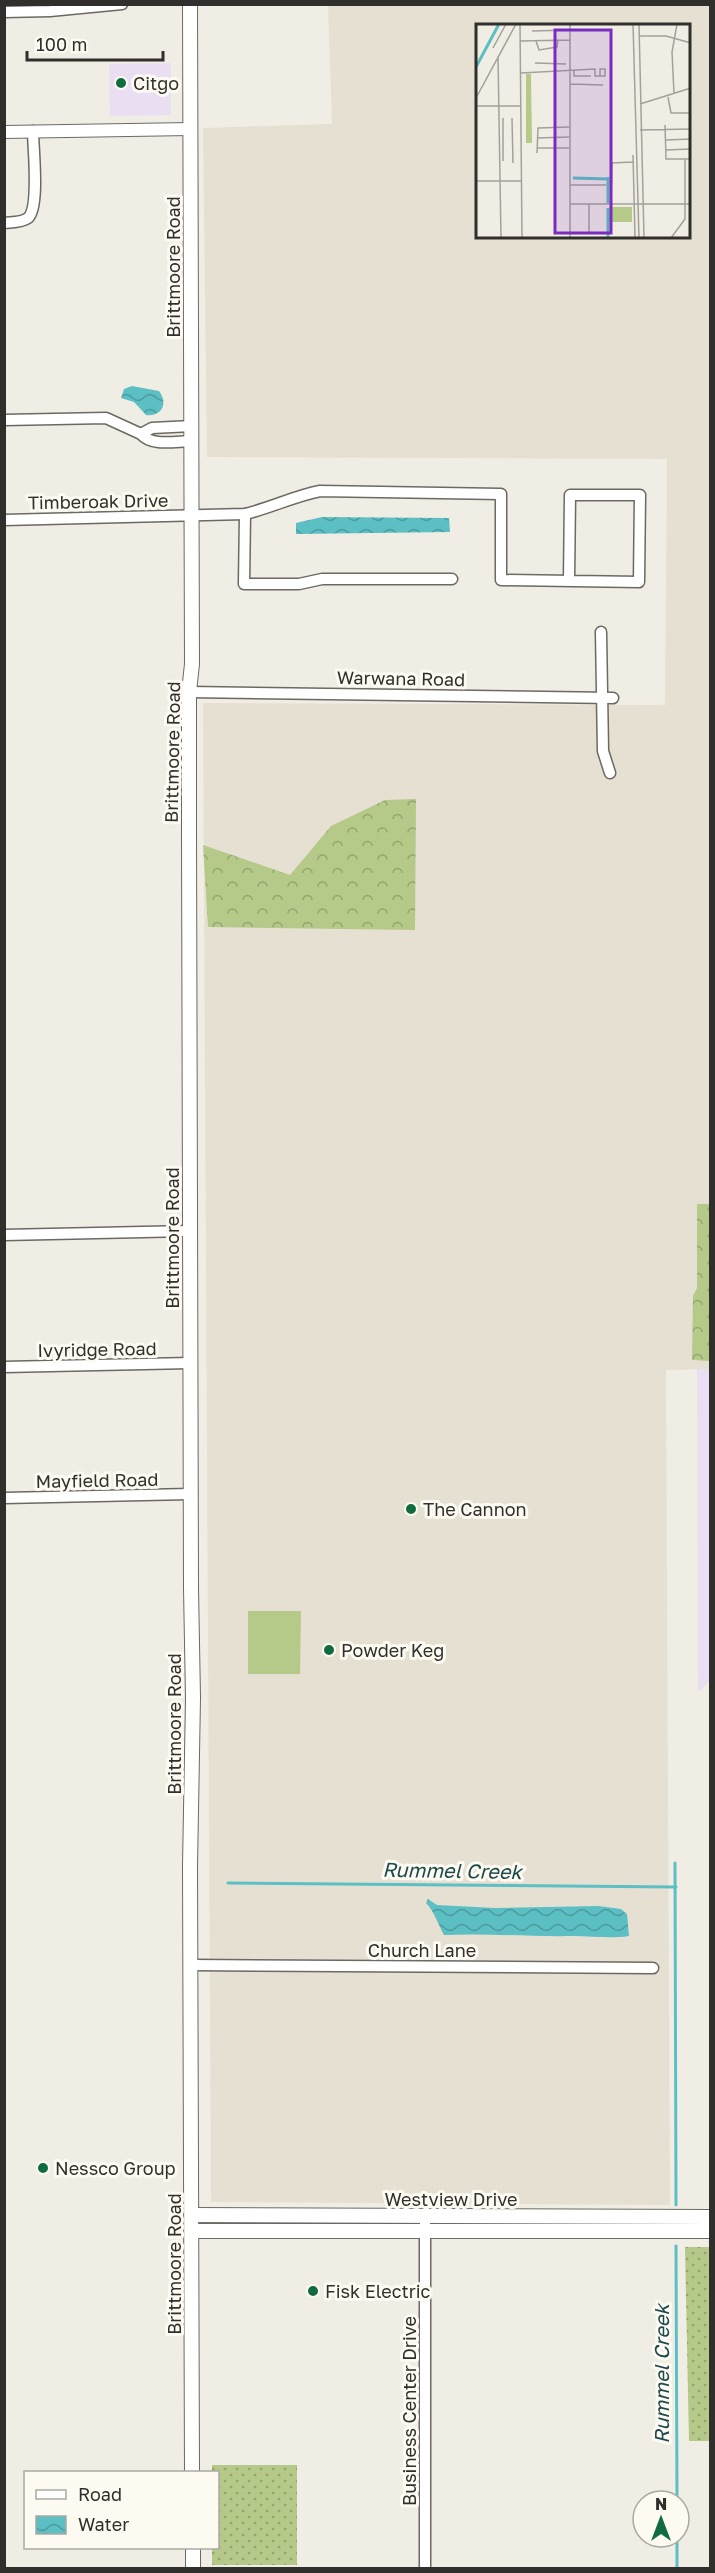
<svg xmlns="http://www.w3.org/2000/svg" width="715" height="2573" viewBox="0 0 715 2573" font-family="'Golos Text',sans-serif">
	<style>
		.commercial { fill: #eadef2 }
		.built { fill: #e6e0d2; fill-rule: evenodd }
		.grass { fill: url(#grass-dots) }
		.forest { fill: url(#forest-crowns) }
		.park { fill: #b5c988 }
		.water { fill: url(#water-waves) }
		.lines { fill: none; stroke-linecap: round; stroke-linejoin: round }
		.stream { stroke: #5cbfc4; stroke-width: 3 }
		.minor-casing { stroke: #6c6963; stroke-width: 13 }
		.tertiary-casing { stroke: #6c6963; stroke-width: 14 }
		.secondary-casing { stroke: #6c6963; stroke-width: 16 }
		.minor { stroke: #fff; stroke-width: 10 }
		.tertiary { stroke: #fff; stroke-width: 12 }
		.secondary { stroke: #fff; stroke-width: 14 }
		.poi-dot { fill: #106c40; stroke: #fdfaf2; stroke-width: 2 }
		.labels { text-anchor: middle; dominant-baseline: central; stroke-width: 6; stroke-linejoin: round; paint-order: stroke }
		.poi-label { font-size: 18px; fill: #302f2c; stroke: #fdfaf2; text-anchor: start }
		.street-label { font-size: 18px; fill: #302f2c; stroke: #fdfaf2 }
		.water-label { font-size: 20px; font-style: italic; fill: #1d4a4d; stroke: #fdfaf2 }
		.inset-river { fill: none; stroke: #5cbfc4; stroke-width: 3 }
		.inset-road { fill: none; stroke: #a3a19b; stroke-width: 1.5 }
		.view { fill: #7b2cbf; fill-opacity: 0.15; stroke: #7b2cbf; stroke-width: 3 }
		.inset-edge { fill: none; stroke: #302f2c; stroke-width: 3 }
	</style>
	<defs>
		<pattern id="grass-dots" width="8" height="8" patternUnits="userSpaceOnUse" patternTransform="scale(1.5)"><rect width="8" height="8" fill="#b5c988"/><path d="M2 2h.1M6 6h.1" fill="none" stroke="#94a46f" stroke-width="1.8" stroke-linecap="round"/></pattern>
		<pattern id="forest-crowns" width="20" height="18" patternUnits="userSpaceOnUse" patternTransform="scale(1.5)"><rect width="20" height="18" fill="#b5c988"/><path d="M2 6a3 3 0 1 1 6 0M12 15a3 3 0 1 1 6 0" fill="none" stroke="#94a46f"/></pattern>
		<pattern id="water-waves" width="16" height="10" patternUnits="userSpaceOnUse" patternTransform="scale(1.5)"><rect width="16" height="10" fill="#5cbfc4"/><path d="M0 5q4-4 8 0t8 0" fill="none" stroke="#4c9c9f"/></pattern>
	</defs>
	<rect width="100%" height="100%" fill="#f0ede5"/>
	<!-- commercial -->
	<g class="commercial">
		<path d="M 171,63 L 171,115 L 110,116 L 109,64 Z"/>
		<path d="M 697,1369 L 710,1369 L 710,1681 L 698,1692 Z"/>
	</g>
	<!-- built -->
	<path class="built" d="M 328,5 L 710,5 L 710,1369 L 666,1370 L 670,2205 L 211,2202 L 203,703 L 665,705 L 667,459 L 207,457 L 203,128 L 332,124 ZM 478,26 L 690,26 L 690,237 L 478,237 Z"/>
	<!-- grass -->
	<g class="grass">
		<path d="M 685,2247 L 710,2247 L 710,2441 L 689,2441 Z"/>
		<path d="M 212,2465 L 297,2465 L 297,2565 L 212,2565 L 212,2548 L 218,2548 L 218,2472 L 212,2472 Z"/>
	</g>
	<!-- forest -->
	<g class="forest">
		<path d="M 416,799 L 415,930 L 208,927 L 203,845 L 290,875 L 331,826 L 385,800 Z"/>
		<path d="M 697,1204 L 710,1204 L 710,1361 L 692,1360 L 693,1296 L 697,1288 Z"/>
	</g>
	<!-- park -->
	<path class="park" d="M 248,1611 L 301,1611 L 300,1674 L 248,1674 Z"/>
	<!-- water -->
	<g class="water">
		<path d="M 132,386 L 159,391 C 169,404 161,417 146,415 L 134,402 L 121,398 L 124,389 Z"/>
		<path d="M 322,517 L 449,518 L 450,532 L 296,534 L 296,523 Z"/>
		<path d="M 428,1899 L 437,1905 L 495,1908 L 598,1906 L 621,1909 L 627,1914 L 629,1936 C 609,1939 593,1936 574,1936 C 530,1937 487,1933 444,1935 C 438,1924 434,1911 426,1903 Z"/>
	</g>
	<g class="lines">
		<!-- stream -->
		<g class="stream">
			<path d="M 675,1863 L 676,2205"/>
			<path d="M 228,1883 L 676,1887"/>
			<path d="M 676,2246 L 677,2501"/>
			<path d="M 677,2537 L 677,2568"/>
		</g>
		<defs>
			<g id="minor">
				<path d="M 4,12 L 50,11 L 122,4"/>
				<path d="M 4,223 C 12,222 21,223 28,218 C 40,207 33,148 33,131"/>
				<path d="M 4,420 L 106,418 L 141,434"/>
				<path d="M 192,426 L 152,428 L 141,434 C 152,447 176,441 192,441"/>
				<path d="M 245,514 L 244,584 L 299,584 L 322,579 L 452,579"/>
				<path d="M 4,520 L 245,514 C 271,508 294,496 320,491 L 501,494 L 501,580 L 639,582 L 640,495 L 570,495 L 569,581"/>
				<path d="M 601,632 L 603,751 L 610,773"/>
				<path d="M 189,692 L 613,698"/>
				<path d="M 4,1235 L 189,1231"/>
				<path d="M 4,1367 L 190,1363"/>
				<path d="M 4,1498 L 190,1494"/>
				<path d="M 191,1965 L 653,1968"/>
				<path d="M 425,2217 L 425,2568"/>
			</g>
			<path id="tertiary" d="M 4,132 L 191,129"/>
			<g id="secondary">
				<path d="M 190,4 L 192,664 L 189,692 L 189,834 L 191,1588 L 193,1698 L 190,1866 L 192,2472"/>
				<path d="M 192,2215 L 710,2217"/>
				<path d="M 192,2231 L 710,2231"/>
				<path d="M 193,2548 L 193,2568"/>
			</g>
		</defs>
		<!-- minor casing -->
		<use href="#minor" class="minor-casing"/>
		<!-- tertiary casing -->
		<use href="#tertiary" class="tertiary-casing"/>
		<!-- secondary casing -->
		<use href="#secondary" class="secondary-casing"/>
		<!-- minor -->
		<use href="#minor" class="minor"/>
		<!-- tertiary -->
		<use href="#tertiary" class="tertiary"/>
		<!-- secondary -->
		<use href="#secondary" class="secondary"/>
	</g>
	<!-- markers -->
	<g class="poi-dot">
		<circle cx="121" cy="83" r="6"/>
		<circle cx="411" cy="1509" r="6"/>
		<circle cx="329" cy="1650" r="6"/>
		<circle cx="43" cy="2168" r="6"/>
		<circle cx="313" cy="2291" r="6"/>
	</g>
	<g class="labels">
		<!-- poi labels -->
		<g class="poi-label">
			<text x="133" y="83">Citgo</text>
			<text x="423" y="1509">The Cannon</text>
			<text x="341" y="1650">Powder Keg</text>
			<text x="55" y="2168">Nessco Group</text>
			<text x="325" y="2291">Fisk Electric</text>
		</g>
		<!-- street labels -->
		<g class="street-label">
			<text transform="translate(173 267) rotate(-90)">Brittmoore Road</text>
			<text transform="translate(98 501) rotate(-1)">Timberoak Drive</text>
			<text transform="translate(401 678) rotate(1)">Warwana Road</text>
			<text transform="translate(172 752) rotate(-89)">Brittmoore Road</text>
			<text transform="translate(172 1238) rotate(-90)">Brittmoore Road</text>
			<text transform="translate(97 1349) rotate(-1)">Ivyridge Road</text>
			<text transform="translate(97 1480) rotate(-1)">Mayfield Road</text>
			<text transform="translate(174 1724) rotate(-90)">Brittmoore Road</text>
			<text x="422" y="1950">Church Lane</text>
			<text x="451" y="2199">Westview Drive</text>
			<text transform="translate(174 2264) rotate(-90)">Brittmoore Road</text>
			<text transform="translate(409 2411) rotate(-90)">Business Center Drive</text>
		</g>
		<!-- water labels -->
		<g class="water-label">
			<text transform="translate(452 1870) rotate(1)">Rummel Creek</text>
			<text transform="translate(661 2374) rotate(-90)">Rummel Creek</text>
		</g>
	</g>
	<!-- overview -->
	<g transform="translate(476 24)">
		<rect width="214" height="214" fill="#f0ede5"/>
		<path d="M 50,50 L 55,50 L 56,119 L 50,119 ZM 133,183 L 156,183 L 156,198 L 133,198 Z" fill="#b5c988"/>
		<path class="inset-river" d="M 0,43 L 23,0M 132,153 L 132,179M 97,154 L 132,155M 132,184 L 132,214"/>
		<path class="inset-road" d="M 44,0 L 46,214M 94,0 L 94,214M 157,0 L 163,214M 163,0 L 168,214M 56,7 L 93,6M 163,12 L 190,12 L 215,19M 44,17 L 94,16M 60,17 L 63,26 L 81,23 L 82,16M 17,24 L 30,0M 22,32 L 25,214M 59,39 L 90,40M 98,46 L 98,52 L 115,52M 45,49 L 119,45 L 119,52 L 129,52 L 129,45 L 124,45 L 124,52M 94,60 L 127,61M 198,69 L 196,28 L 201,0M 192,73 L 195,89 L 215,89M 0,74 L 40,0M 164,80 L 215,64M 0,82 L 45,82M 27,94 L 27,137M 36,94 L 37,139M 189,101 L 190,135 L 215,135M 164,106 L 215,105M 61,114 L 93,113M 190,116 L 215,115M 61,124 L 93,124M 190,126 L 215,125M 61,129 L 62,104 L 93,103M 157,131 L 159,213M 0,157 L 45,157M 94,161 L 130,161M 135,179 L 136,139 L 157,138M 94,180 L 215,180M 113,180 L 113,209M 94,209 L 128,209M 195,214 L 209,195 L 209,135"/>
		<path class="view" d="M 79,6 L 135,6 L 135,209 L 79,209 Z"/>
		<rect width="214" height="214" class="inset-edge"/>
	</g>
	<!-- border -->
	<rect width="715" height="2573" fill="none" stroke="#302f2c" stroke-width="12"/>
	<!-- legend -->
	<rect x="24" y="2471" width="195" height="78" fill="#fdfaf2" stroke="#aba9a3" stroke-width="1.5"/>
	<rect x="36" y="2490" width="30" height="9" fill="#ffffff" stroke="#aba9a3" stroke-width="1.5"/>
	<text x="78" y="2501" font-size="18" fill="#302f2c">Road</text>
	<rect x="36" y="2516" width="30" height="18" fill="url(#water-waves)" stroke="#aba9a3" stroke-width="1.5"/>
	<text x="78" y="2531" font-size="18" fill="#302f2c">Water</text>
	<!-- north arrow -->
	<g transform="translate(661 2519)"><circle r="28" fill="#fdfaf2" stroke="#aba9a3" stroke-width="1.5"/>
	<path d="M0-4.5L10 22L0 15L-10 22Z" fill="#106c40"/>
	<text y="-9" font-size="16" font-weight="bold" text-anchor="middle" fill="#302f2c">N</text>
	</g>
	<!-- scale -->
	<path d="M27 51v9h136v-9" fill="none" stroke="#302f2c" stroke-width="3"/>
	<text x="36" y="51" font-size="18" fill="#302f2c" stroke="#fdfaf2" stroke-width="4.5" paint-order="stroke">100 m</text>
</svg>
